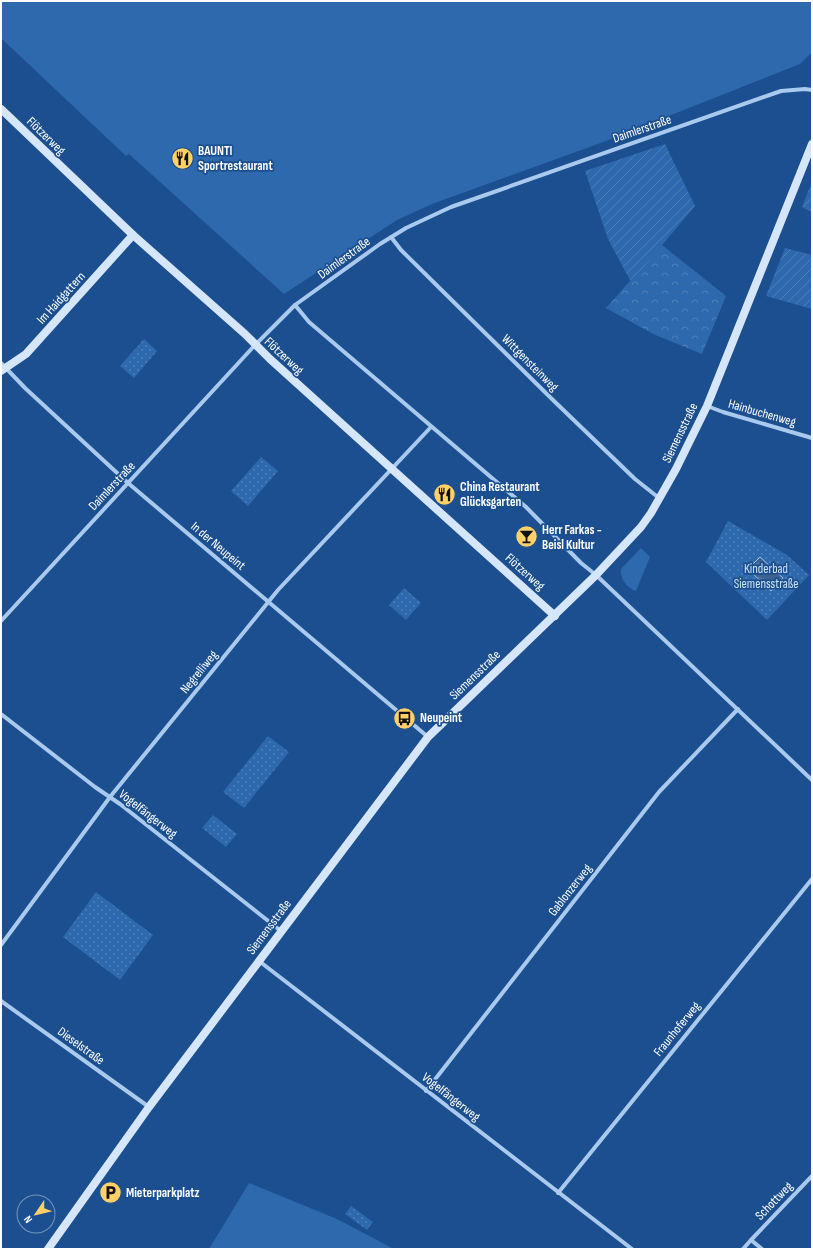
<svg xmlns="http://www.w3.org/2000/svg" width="813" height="1250" viewBox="0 0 813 1250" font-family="'Sofia Sans Condensed',sans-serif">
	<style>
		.grass { fill: #2e69ad }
		.forest { fill: url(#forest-crowns) }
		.park { fill: url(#park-dots) }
		.garden { fill: url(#garden-furrows) }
		.water { fill: url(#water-ripples); stroke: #9cc4f0 }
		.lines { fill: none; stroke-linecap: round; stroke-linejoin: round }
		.street { stroke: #a9c9ee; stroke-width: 4 }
		.secondary { stroke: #d6e6fa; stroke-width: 8 }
		.labels { text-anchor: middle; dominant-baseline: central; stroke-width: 3.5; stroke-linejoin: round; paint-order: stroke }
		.street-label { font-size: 13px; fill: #fff; stroke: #1b4f8f }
		.poi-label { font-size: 13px; font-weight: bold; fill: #fff; stroke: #1b4f8f; text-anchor: start }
		.park-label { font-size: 13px; fill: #cfe3fa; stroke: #1b4f8f }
	</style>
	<defs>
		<pattern id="forest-crowns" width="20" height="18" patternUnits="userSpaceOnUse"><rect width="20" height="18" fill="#2e69ad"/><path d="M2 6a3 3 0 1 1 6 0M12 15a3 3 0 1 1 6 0" fill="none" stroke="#4d80b9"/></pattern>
		<pattern id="park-dots" width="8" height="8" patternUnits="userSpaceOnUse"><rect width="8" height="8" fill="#2e69ad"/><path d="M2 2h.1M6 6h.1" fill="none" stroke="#4d80b9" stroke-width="1.8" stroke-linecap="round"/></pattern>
		<pattern id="garden-furrows" width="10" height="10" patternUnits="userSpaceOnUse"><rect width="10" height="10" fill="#2e69ad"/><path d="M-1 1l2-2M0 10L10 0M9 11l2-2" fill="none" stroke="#4d80b9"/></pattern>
		<pattern id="water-ripples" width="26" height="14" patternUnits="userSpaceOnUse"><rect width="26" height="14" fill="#3c6290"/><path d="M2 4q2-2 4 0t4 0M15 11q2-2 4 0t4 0" fill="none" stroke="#597aa1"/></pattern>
	</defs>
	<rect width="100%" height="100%" fill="#1b4f8f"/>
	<!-- grass -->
	<g class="grass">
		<path d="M 1,1 L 812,1 L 812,52 L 800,64 L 598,144 L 432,204 L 397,220 L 284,294 L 129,154 L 126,156 L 2,39 Z"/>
		<path d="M 641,548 L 650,557 L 636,591 C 626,588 620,578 621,569 Z"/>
		<path d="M 249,1183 L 337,1219 L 394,1249 L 209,1249 Z"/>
	</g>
	<!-- forest -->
	<path class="forest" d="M 662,245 L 726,296 L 702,354 L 653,334 L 606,308 Z"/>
	<!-- park -->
	<g class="park">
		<path d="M 144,339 L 157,351 L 134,378 L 120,366 Z"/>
		<path d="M 261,457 L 278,471 L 248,506 L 231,491 Z"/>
		<path d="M 728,521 L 787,555 L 809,575 L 767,620 L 706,562 Z"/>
		<path d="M 404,588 L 421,603 L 406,620 L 389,605 Z"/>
		<path d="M 268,736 L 289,752 L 244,808 L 223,792 Z"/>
		<path d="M 213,815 L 237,834 L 226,847 L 202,828 Z"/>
		<path d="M 96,892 L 153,935 L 120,980 L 63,937 Z"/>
		<path d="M 351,1206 L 373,1222 L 367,1230 L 345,1214 Z"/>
	</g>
	<!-- garden -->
	<g class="garden">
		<path d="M 665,144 L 695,206 L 631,282 L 608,239 L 585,171 Z"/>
		<path d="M 812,182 L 812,212 L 802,207 Z"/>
		<path d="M 785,248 L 812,255 L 812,309 L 766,296 Z"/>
	</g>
	<!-- water -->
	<path class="water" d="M 760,557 L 783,578 L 771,591 L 748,569 Z"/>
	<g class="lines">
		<!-- street -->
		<g class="street">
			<path d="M 391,237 L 401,250 L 555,402 L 635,479 L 659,498"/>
			<path d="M 295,305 L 309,322 L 526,507 L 581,563 L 596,575 L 812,780"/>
			<path d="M 1,363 L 25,388 L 128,483 L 428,737"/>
			<path d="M 707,406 L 723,412 L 812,438"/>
			<path d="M 1,621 L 255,345 L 295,305 L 380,244 L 406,228 L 451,207 L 781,91 L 805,89 L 812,90"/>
			<path d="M 1,714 L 95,787 L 120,804 L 281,931"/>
			<path d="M 1,945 L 110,797 L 278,590 L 431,427"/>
			<path d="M 259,961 L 632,1249"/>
			<path d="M 1,1001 L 149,1107"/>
			<path d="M 426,1091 L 659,792 L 738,709"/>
			<path d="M 558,1193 L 812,879"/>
			<path d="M 751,1240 L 812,1176"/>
			<path d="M 743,1249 L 751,1240 L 762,1249"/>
		</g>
		<!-- secondary -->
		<g class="secondary">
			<path d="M 1,109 L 133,235 L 245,334 L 270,359 L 555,616"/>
			<path d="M 1,371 L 26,354 L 133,235"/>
			<path d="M 48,1249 L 149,1107 L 428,737 L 596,575 L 641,527 L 651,513 L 676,469 L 707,406 L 812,144"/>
		</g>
	</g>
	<!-- icons -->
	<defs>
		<symbol id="restaurant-disc" viewBox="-11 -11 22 22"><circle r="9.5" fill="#ffd166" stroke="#1b4f8f"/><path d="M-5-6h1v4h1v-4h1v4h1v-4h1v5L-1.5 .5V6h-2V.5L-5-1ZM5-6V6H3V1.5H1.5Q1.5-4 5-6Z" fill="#111"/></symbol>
		<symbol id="bar-disc" viewBox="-11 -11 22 22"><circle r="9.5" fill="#ffd166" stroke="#1b4f8f"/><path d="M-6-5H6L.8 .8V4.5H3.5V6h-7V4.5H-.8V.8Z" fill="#111"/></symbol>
		<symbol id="bus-disc" viewBox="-11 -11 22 22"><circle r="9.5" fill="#ffd166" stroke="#1b4f8f"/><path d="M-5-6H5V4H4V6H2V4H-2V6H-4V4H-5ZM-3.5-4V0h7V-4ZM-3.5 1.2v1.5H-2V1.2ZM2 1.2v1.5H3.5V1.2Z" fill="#111"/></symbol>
		<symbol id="parking-disc" viewBox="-11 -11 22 22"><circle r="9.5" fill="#ffd166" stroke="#1b4f8f"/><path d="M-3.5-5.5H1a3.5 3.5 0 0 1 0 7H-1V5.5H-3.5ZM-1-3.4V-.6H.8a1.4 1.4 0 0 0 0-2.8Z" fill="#111"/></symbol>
	</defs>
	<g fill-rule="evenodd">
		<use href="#restaurant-disc" x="170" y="146" width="25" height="25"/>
		<use href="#restaurant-disc" x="432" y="482" width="25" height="25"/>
		<use href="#bar-disc" x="514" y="524" width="25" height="25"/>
		<use href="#bus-disc" x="392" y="706" width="25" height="25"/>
		<use href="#parking-disc" x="98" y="1180" width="25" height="25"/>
	</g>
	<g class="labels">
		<!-- street labels -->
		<g class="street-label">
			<text transform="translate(642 129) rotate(-19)">Daimlerstraße</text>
			<text transform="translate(46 136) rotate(44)">Flötzerweg</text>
			<text transform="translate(344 258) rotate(-36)">Daimlerstraße</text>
			<text transform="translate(61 298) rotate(-48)">Im Haidgattern</text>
			<text transform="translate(284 356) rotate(43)">Flötzerweg</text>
			<text transform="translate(530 363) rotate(45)">Wittgensteinweg</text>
			<text transform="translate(762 413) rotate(16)">Hainbuchenweg</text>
			<text transform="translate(680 433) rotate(-64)">Siemensstraße</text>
			<text transform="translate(112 486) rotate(-47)">Daimlerstraße</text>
			<text transform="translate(218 546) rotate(40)">In der Neupeint</text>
			<text transform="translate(525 572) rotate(42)">Flötzerweg</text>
			<text transform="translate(199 672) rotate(-51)">Negrelliweg</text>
			<text transform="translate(475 675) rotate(-44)">Siemensstraße</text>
			<text transform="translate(148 814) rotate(38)">Vogelfängerweg</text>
			<text transform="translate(570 890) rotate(-52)">Gablonzerweg</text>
			<text transform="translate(269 927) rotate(-53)">Siemensstraße</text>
			<text transform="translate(677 1029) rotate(-51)">Fraunhoferweg</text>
			<text transform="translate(81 1046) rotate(36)">Dieselstraße</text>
			<text transform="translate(451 1097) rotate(38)">Vogelfängerweg</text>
			<text transform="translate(774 1201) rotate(-46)">Schottweg</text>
		</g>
		<!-- poi labels -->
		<g class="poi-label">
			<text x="198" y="151">BAUNTI<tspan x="198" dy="15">Sportrestaurant</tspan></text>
			<text x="460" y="487">China Restaurant<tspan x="460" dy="15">Glücksgarten</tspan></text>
			<text x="542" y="530">Herr Farkas -<tspan x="542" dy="15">Beisl Kultur</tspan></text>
			<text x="420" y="718">Neupeint</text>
			<text x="126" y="1193">Mieterparkplatz</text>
		</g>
		<!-- park labels -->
		<g class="park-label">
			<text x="766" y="569">Kinderbad<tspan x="766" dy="15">Siemensstraße</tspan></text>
		</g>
	</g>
	<!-- border -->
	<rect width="813" height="1250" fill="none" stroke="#ffffff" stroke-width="4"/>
	<!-- north arrow -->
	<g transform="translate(36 1214) rotate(235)"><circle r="19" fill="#1b4f8f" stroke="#7695bc"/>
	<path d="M0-3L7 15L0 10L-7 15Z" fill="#ffd166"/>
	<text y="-6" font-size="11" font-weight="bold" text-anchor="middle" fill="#ffffff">N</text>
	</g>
</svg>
